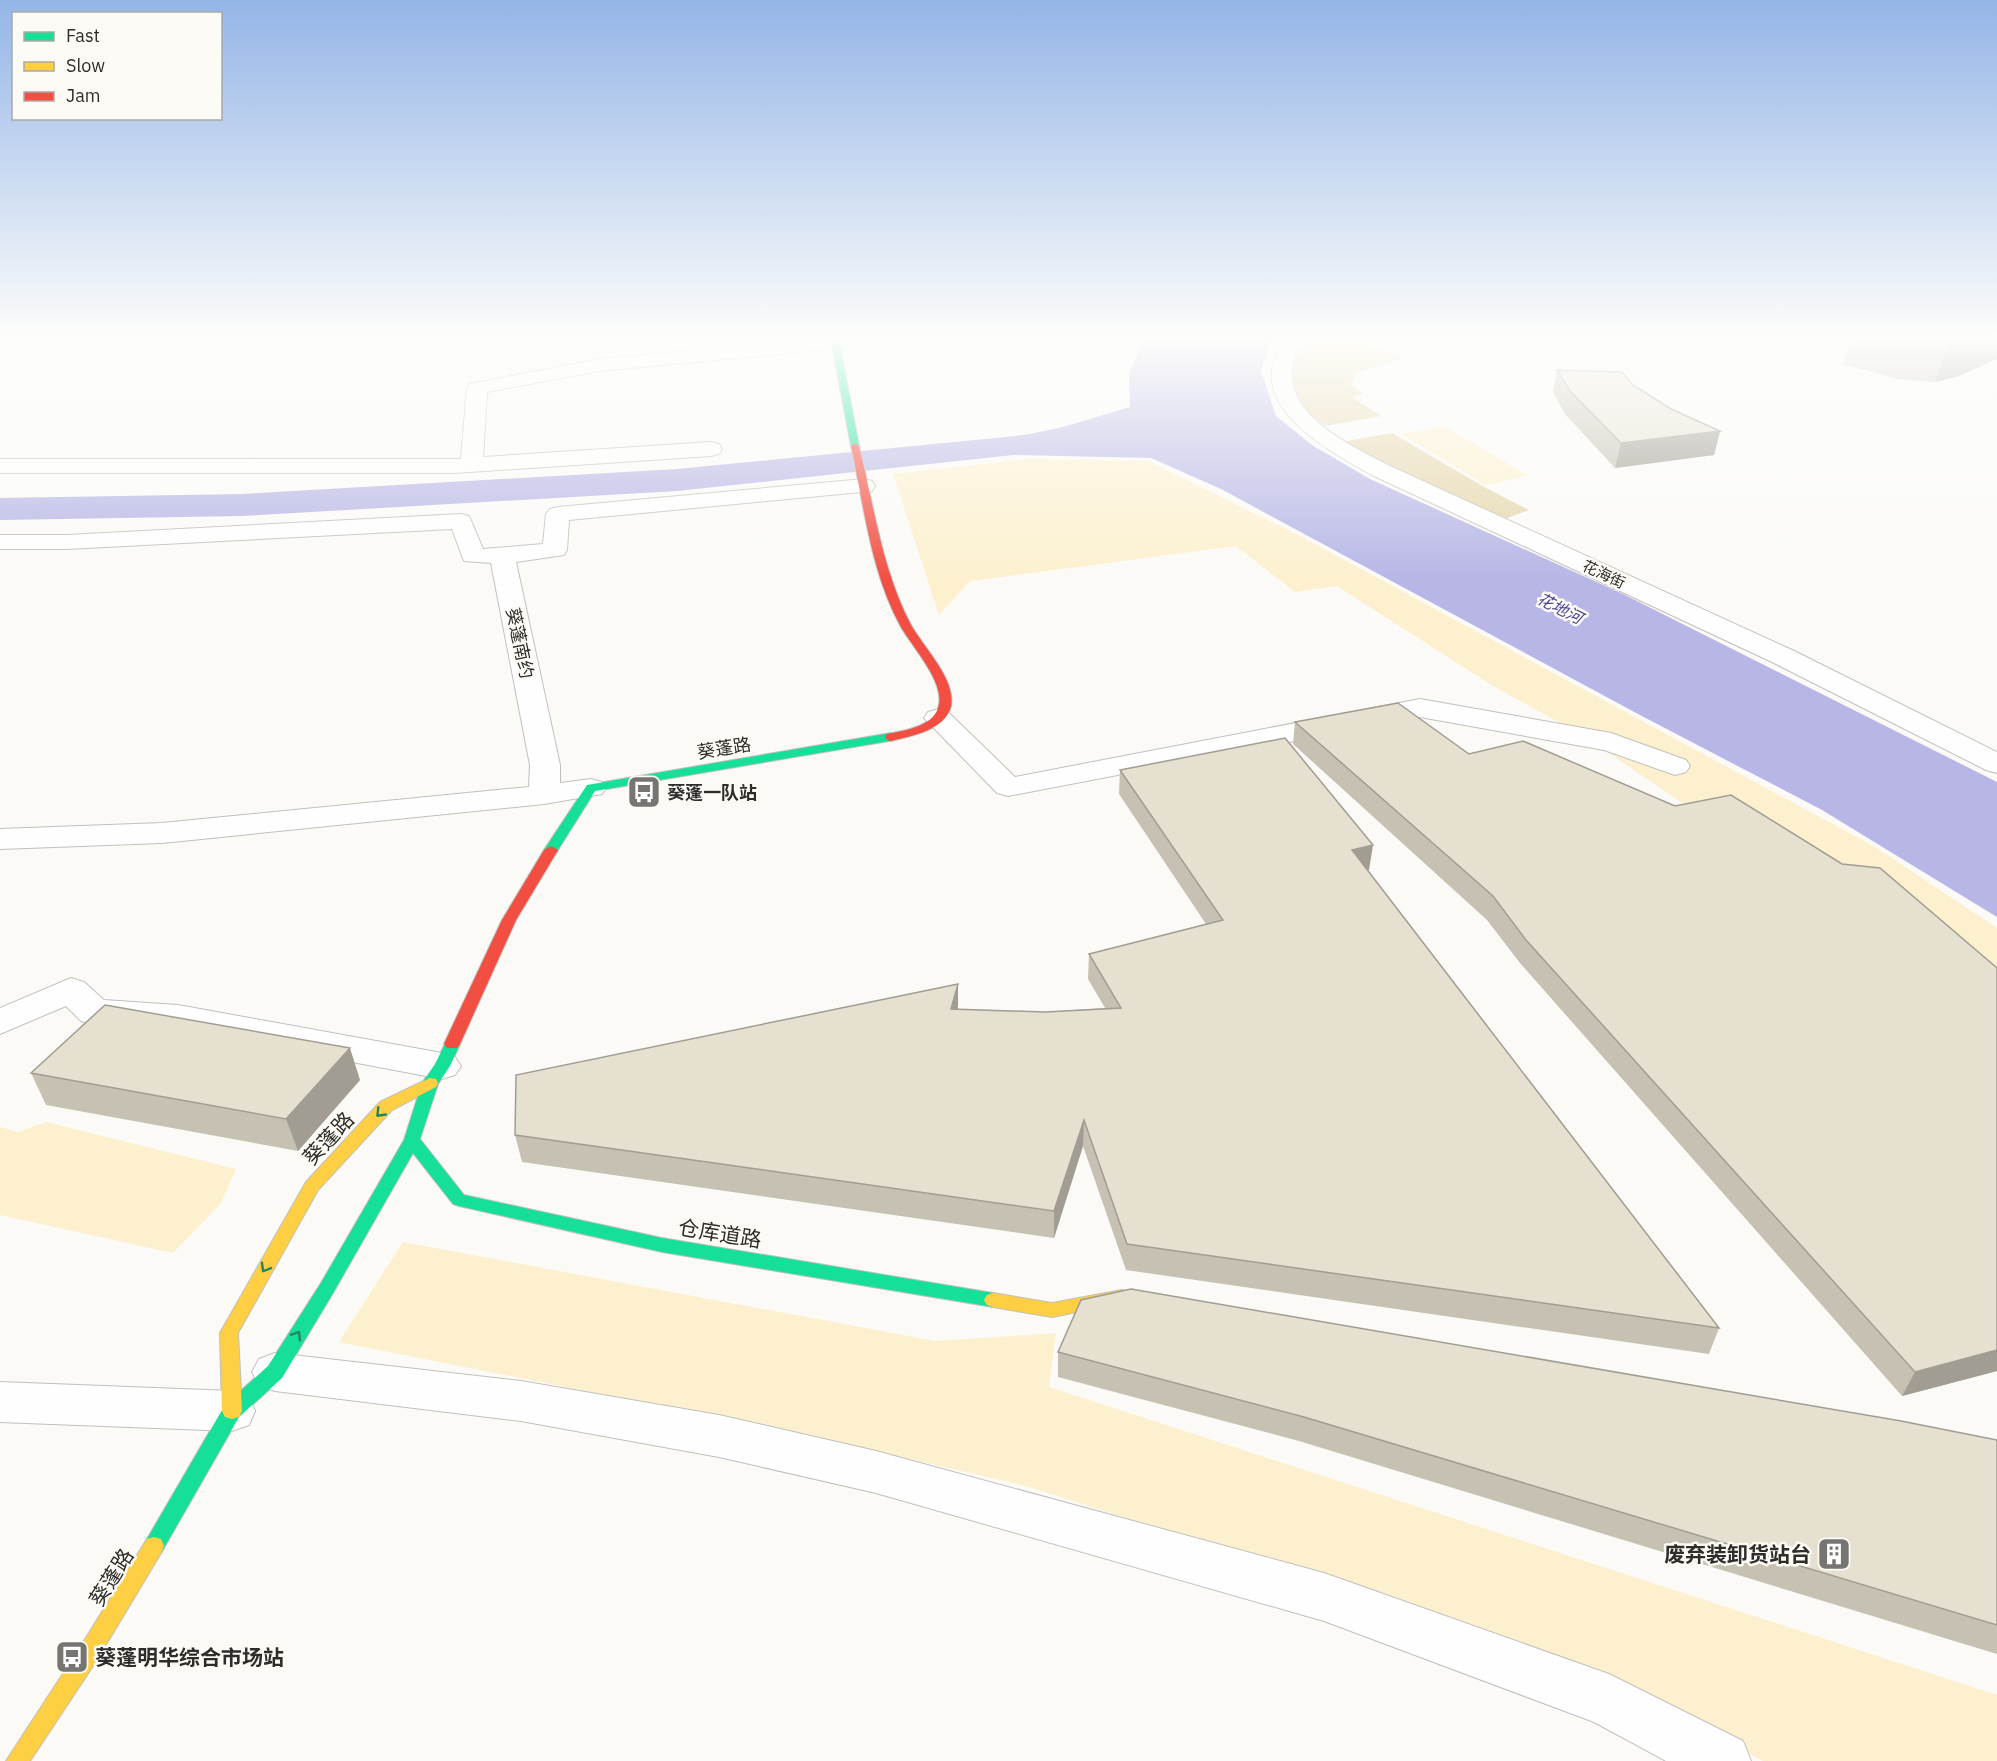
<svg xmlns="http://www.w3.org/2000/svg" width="1997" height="1761" viewBox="0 0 1997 1761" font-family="'IBM Plex Sans','Noto Sans SC',sans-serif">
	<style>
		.green { fill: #fcf0ce }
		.forest { fill: #e5d6ab }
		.water { fill: #b7b6e6 }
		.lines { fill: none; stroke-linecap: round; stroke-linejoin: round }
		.river { fill: #b7b6e6; fill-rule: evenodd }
		.street-casing { stroke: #c1c0be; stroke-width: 2 }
		.fast-casing { stroke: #c1c0be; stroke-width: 2 }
		.slow-casing { stroke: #c1c0be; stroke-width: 2 }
		.jam-casing { stroke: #c1c0be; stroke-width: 2 }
		.street { fill: #fefefe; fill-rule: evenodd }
		.fast { fill: #16e098; fill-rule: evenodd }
		.slow { fill: #ffcf43; fill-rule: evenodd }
		.jam { fill: #f24e42; fill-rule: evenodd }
		.wall { fill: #c6c1b3 }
		.shaded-wall { fill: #a19d92 }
		.building { fill: #e6e0d0; stroke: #a19d92; stroke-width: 1.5 }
		.oneway { stroke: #228662 }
		.labels { text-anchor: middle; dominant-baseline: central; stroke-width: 5; stroke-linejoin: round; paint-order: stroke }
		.far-street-label { font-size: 15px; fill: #2e2d2b; stroke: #fdfbf5 }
		.far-water-label { font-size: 16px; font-style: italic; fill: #4a4295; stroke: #fdfbf5 }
		.street-label { font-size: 18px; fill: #2e2d2b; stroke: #fdfbf5 }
		.poi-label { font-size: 18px; font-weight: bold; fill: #2e2d2b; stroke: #fdfbf5; text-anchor: start }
		.near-street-label { font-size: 21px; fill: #2e2d2b; stroke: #fdfbf5 }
		.near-poi-label { font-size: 21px; font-weight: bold; fill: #2e2d2b; stroke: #fdfbf5; text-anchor: end }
	</style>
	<rect width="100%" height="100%" fill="#fbfaf7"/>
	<!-- green -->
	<g class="green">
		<path d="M 1444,426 L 1529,476 L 1485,485 L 1401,434 Z"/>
		<path d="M 1029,459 L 1148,461 L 1296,534 L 1875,847 L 1997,928 L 1997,970 L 1883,875 L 1830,860 L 1688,807 L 1603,749 L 1669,763 L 1560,723 L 1493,686 L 1337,586 L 1295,592 L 1236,546 L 970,581 L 939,615 L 893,474 Z"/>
		<path d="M 46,1122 L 236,1169 L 221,1203 L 173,1253 L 0,1215 L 0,1127 L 18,1132 Z"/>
		<path d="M 403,1242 L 935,1341 L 1056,1333 L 1049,1387 L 1997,1695 L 1997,1761 L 1763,1761 L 1575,1662 L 1026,1486 L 812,1436 L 339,1342 Z"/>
	</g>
	<!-- forest -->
	<g class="forest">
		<path d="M 1318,335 L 1369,344 L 1404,358 L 1355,373 L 1351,385 L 1364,394 L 1352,397 L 1381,416 L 1325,426 L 1301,407 L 1293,382 L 1292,366 L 1299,349 Z"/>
		<path d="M 1392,433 L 1486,488 L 1529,510 L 1502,520 L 1342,442 Z"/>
	</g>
	<!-- water -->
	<path class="water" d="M 1145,335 L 1278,335 L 1271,340 L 1261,371 L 1276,416 L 1312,445 L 1370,479 L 1623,594 L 1997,782 L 1997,917 L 1822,810 L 1638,714 L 1221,489 L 1151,458 L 1015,455 L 995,441 L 1063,427 L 1130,407 L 1129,374 Z"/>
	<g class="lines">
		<!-- river -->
		<path class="river" d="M 1076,430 L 1088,433 L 1093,440 L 1088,447 L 677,491 L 242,516 L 0,520 L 0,498 L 242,494 L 677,469 Z"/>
		<defs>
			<g id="street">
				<path d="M 1290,335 L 1309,335 C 1305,341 1298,346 1295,353 C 1293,359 1293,366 1292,371 C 1288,418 1356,448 1390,466 L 1792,650 L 1997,752 L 1997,773 L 1986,770 L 1772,662 L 1374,476 C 1326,450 1232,398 1290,335 Z"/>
				<path d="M 836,338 L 843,340 L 846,344 L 843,348 L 599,371 L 487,392 L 483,457 L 711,442 L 719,444 L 722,449 L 719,454 L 711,456 L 454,473 L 0,473 L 0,459 L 461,459 L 467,388 L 470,384 L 599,359 Z"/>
				<path d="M 864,479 L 872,481 L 875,486 L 872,491 L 569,520 L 567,550 L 564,555 L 516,562 L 560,765 L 560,783 L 591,779 L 602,782 L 606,788 L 602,794 L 544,804 L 162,843 L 0,849 L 0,829 L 162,823 L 529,787 L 530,765 L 491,563 L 464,561 L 452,529 L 67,549 L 0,549 L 0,535 L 67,535 L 461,514 L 469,516 L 483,549 L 543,544 L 546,514 L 550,509 L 558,507 Z"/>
				<path d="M 1420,699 L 1611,733 L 1686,760 L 1690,766 L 1686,772 L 1675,775 L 1604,750 L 1420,717 L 1008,796 L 997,793 L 924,718 L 928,712 L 938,709 L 948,712 L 1015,777 Z"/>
				<path d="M 71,978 L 84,982 L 104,1000 L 178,1005 L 442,1053 L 455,1057 L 461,1066 L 455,1075 L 442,1079 L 178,1029 L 94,1024 L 81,1021 L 66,1006 L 0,1034 L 0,1008 Z"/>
				<path d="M 275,1353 L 521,1381 L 719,1415 L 876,1451 L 1324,1573 L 1609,1674 L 1743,1741 L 1751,1761 L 1666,1761 L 1594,1722 L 1324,1621 L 876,1493 L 719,1457 L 521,1421 L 275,1391 L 259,1385 L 252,1372 L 259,1359 Z"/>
				<path d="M 0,1382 L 232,1391 L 249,1397 L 255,1411 L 249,1425 L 232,1431 L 0,1422 Z"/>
			</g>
			<g id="fast">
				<path d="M 830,335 L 838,335 L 859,446 L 855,449 L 851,446 Z"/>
				<path d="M 891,733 L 895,734 L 897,737 L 895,740 L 595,791 L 556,853 L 546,853 L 544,850 L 587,785 Z"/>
				<path d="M 452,1039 L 457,1040 L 460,1044 L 450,1066 L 438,1084 L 420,1139 L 464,1195 L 662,1238 L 993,1293 L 999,1295 L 1002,1300 L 999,1305 L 993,1307 L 662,1252 L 459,1206 L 453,1204 L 413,1153 L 333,1293 L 282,1378 L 239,1417 L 161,1553 L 154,1555 L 147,1553 L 144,1546 L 147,1539 L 225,1405 L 268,1366 L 321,1283 L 404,1140 L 422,1083 L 435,1064 L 447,1040 Z"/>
			</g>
			<g id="slow">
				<path d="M 430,1078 L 436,1079 L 438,1083 L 436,1087 L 392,1110 L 318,1190 L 238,1333 L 242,1411 L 239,1417 L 232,1419 L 225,1417 L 222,1411 L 220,1333 L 306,1182 L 380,1102 Z"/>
				<path d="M 1122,1290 L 1128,1292 L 1131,1297 L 1128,1302 L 1052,1317 L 993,1307 L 987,1305 L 984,1300 L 987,1295 L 993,1293 L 1052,1303 Z"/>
				<path d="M 154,1537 L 161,1539 L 164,1546 L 161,1553 L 95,1663 L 30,1761 L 6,1761 L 79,1649 L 147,1539 Z"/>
			</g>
			<g id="jam">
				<path d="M 855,443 L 859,446 C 874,506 882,571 911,625 C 923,647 956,679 951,706 C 946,730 911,736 891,741 L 887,740 L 885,737 L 887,734 C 903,731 932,727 938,708 C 947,684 913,648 901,627 C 871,573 864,506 851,446 Z"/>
				<path d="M 551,846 L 558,850 L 516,920 L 460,1044 L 457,1048 L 447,1048 L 444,1044 L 502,920 L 544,850 Z"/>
			</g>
		</defs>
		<!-- street casing -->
		<use href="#street" class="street-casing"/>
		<!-- fast casing -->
		<use href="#fast" class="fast-casing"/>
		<!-- slow casing -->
		<use href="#slow" class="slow-casing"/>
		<!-- jam casing -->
		<use href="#jam" class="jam-casing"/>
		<!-- street -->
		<use href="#street" class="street"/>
		<!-- fast -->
		<use href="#fast" class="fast"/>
		<!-- slow -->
		<use href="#slow" class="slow"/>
		<!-- jam -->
		<use href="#jam" class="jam"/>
	</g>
	<!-- wall -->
	<g class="wall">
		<path d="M 1852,335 L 1997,335 L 1959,376 L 1935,382 L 1898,379 L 1843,364 Z"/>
		<path d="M 1557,370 L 1633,385 L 1671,409 L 1720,431 L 1714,455 L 1615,468 L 1565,414 L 1553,392 Z"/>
		<path d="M 1295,722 L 1469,754 L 1997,968 L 1997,1371 L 1902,1396 L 1520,963 L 1487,920 L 1293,744 Z"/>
		<path d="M 1120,770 L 1369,870 L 1368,870 L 1719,1328 L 1709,1354 L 1126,1270 L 1083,1146 L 1054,1238 L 522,1162 L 515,1135 L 958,984 L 958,1009 L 1045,1012 L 1105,1008 L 1088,979 L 1089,954 L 1206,924 L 1119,794 Z"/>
		<path d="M 31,1073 L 360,1080 L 298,1151 L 46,1105 Z"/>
		<path d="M 1058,1352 L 1997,1440 L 1997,1654 L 1299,1441 L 1058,1377 Z"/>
	</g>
	<!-- shaded-wall -->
	<g class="shaded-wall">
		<path d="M 1952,335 L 1997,335 L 1997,359 L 1959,376 L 1935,382 Z"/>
		<path d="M 1720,431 L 1714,455 L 1615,468 L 1621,443 Z"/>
		<path d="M 1373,845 L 1369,870 L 1348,874 L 1352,850 Z"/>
		<path d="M 958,984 L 958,1010 L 951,1009 Z"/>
		<path d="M 350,1048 L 360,1080 L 298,1151 L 286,1119 Z"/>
		<path d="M 1084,1120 L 1083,1146 L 1054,1238 L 1054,1211 Z"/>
		<path d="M 1997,1350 L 1997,1371 L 1902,1396 L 1915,1372 Z"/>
	</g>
	<!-- building -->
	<g class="building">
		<path d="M 1557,370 L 1622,372 L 1633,385 L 1671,409 L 1720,431 L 1621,443 L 1570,391 Z"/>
		<path d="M 1398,703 L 1469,754 L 1523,741 L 1675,806 L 1731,795 L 1842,864 L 1880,868 L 1997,968 L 1997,1350 L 1915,1372 L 1526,940 L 1493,896 L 1295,722 Z"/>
		<path d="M 1285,738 L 1373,845 L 1352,850 L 1719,1328 L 1127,1244 L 1084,1120 L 1054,1211 L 515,1135 L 516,1075 L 958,984 L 951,1009 L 1045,1012 L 1121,1008 L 1089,954 L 1223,920 L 1120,770 Z"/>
		<path d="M 105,1005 L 350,1048 L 286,1119 L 31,1073 Z"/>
		<path d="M 1131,1289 L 1901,1421 L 1997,1440 L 1997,1625 L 1304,1417 L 1058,1352 L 1081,1300 Z"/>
	</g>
	<!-- one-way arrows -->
	<defs><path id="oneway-chevron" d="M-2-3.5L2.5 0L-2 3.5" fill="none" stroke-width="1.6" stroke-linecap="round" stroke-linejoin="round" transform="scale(1.5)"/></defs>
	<g class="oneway">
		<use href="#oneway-chevron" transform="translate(380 1113) rotate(134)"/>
		<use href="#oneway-chevron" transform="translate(265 1268) rotate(120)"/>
		<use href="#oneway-chevron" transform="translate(297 1335) rotate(-58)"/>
	</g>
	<!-- sky -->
	<linearGradient id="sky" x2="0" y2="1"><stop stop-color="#94b5e7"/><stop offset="0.58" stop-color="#fdfdfb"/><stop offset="1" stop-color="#fdfdfb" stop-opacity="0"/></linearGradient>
	<rect width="1997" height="581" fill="url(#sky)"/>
	<!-- icons -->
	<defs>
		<symbol id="bus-square" viewBox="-11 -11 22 22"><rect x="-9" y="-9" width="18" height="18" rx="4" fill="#767572" stroke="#fdfbf5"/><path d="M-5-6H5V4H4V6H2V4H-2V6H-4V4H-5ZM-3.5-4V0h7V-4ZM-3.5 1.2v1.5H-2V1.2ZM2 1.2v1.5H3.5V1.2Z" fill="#fff"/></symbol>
		<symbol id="building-square" viewBox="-11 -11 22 22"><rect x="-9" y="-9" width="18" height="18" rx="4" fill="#767572" stroke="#fdfbf5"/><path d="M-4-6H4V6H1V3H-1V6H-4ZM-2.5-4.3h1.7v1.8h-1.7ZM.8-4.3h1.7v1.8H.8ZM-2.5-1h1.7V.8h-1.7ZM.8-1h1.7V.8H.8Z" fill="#fff"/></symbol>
	</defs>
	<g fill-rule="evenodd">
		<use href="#bus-square" x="625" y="773" width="38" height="38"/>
		<use href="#building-square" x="1815" y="1535" width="38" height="38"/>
		<use href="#bus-square" x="53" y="1638" width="38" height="38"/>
	</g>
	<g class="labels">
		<!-- far-street labels -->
		<g class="far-street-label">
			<text transform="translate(1604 574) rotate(25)">花海街</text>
		</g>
		<!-- far-water labels -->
		<g class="far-water-label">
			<text transform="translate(1560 608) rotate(27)">花地河</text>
		</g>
		<!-- street labels -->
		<g class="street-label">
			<text transform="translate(520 643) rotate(78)">葵蓬南约</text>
			<text transform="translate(724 748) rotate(-9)">葵蓬路</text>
		</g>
		<!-- poi labels -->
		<g class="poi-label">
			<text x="667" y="792">葵蓬一队站</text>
		</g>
		<!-- near-street labels -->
		<g class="near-street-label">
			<text transform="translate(328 1138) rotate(-47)">葵蓬路</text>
			<text transform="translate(720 1233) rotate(9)">仓库道路</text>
			<text transform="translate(111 1577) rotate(-58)">葵蓬路</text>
		</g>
		<!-- near-poi labels -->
		<g class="near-poi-label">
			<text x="1811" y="1554">废弃装卸货站台</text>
			<text x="95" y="1657" text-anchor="start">葵蓬明华综合市场站</text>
		</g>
	</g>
	<!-- legend -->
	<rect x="12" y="12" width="210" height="108" fill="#fdfbf5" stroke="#aaa9a4" stroke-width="1.5"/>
	<rect x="24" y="32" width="30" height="9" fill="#16e098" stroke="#aaa9a4" stroke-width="1.5"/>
	<text x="66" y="42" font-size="18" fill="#2e2d2b">Fast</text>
	<rect x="24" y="62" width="30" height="9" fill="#ffcf43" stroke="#aaa9a4" stroke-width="1.5"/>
	<text x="66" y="72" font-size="18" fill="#2e2d2b">Slow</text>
	<rect x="24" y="92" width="30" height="9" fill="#f24e42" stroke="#aaa9a4" stroke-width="1.5"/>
	<text x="66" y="102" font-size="18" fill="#2e2d2b">Jam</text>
</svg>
